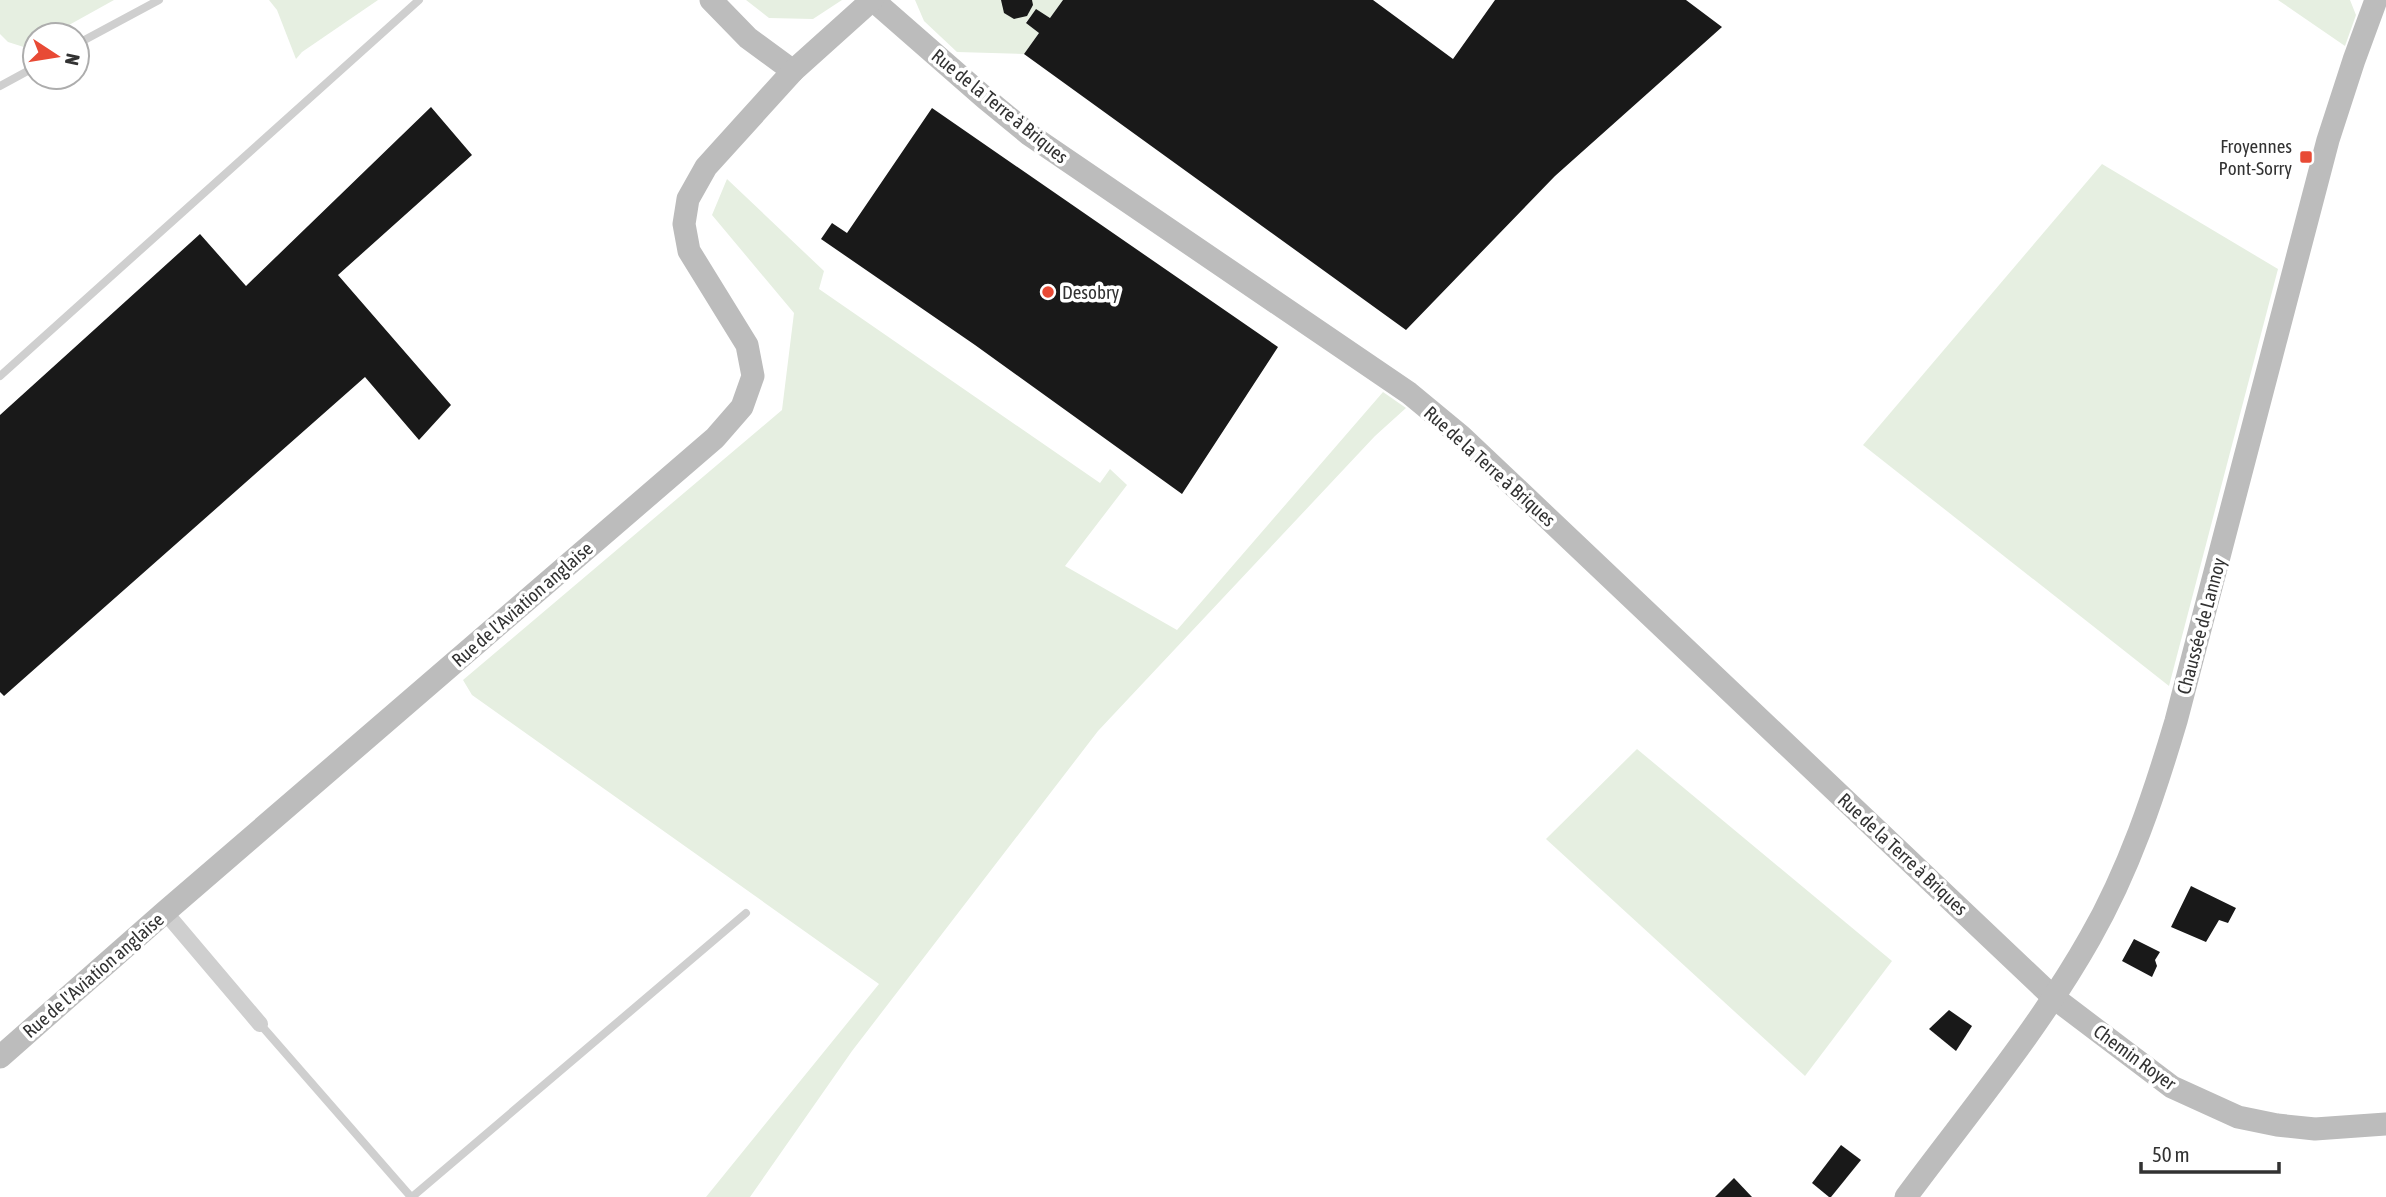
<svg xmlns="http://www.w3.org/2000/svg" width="2386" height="1197" viewBox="0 0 2386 1197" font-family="'Asap Condensed',sans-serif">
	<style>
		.green { fill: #e6efe1 }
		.building { fill: #191919 }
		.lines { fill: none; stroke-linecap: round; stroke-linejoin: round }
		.lane { stroke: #cfcfcf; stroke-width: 8 }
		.street { stroke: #cfcfcf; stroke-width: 16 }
		.secondary { stroke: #bcbcbc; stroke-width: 23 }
		.poi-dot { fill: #e84a35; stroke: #fff; stroke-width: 2.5 }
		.labels { text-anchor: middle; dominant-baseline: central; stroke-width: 7; stroke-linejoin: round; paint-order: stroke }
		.street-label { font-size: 19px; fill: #323232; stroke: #fff }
		.poi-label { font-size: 19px; fill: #323232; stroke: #fff; text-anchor: end }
	</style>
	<rect width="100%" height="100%" fill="#fff"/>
	<!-- green -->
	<g class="green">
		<path d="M 0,0 L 114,0 L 51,35 L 35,35 L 35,45 L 30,49 L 8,42 L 0,34 Z"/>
		<path d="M 269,0 L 378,0 L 302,52 L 296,59 L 277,10 Z"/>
		<path d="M 746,0 L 842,0 L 813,19 L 769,18 Z"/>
		<path d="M 915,0 L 1063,0 L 1050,18 L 1036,10 L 1026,22 L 1039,33 L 1024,54 L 957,52 L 924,21 Z"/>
		<path d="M 2278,0 L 2350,0 L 2356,15 L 2345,46 Z"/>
		<path d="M 2102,164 L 2278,269 L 2169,686 L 1863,445 Z"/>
		<path d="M 727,179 L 824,271 L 819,289 L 1100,483 L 1110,469 L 1127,485 L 1065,566 L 1177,630 L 1383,392 L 1406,408 L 1375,436 L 1098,731 L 852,1051 L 750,1197 L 706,1197 L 879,984 L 472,695 L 463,680 L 782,410 L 794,313 L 712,215 Z"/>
		<path d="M 1637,749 L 1892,961 L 1805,1076 L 1546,839 Z"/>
	</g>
	<!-- building -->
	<g class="building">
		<path d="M 1001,0 L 1032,0 L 1033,5 L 1027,16 L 1014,19 L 1004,13 Z"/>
		<path d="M 1063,0 L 1373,0 L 1453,59 L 1495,0 L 1686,0 L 1722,27 L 1555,176 L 1406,330 L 1024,54 L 1039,33 L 1026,23 L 1036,9 L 1050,18 Z"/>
		<path d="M 431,107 L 472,155 L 338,275 L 451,405 L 419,440 L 365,377 L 4,696 L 0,692 L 0,415 L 200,234 L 246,286 Z"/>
		<path d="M 932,108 L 1278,347 L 1182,494 L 975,345 L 821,239 L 832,223 L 847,233 Z"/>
		<path d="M 2191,886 L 2236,908 L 2228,923 L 2219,920 L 2206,942 L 2171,927 Z"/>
		<path d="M 2134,939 L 2160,952 L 2155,960 L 2157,966 L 2152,977 L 2122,961 Z"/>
		<path d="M 1949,1010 L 1972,1026 L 1956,1051 L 1929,1029 Z"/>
		<path d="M 1841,1145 L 1861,1160 L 1831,1197 L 1829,1197 L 1812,1183 Z"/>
		<path d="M 1734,1178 L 1752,1197 L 1715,1197 Z"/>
	</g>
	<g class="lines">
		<!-- lane -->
		<g class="lane">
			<path d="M 77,44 L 159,0"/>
			<path d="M 0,86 L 35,67"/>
			<path d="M 0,376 L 419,0"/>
			<path d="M 260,1024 L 411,1197"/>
			<path d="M 412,1197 L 746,913"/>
		</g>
		<!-- street -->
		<path class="street" d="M 165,912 L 260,1024"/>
		<!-- secondary -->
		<g class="secondary">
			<path d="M 711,0 L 748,38 L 793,71"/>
			<path d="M 873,0 L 985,98 L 1030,135 L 1409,393 L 1461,436 L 2053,997 L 2172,1087 L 2238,1117 L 2277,1125 L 2315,1129 L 2386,1124"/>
			<path d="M 0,1057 L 165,912 L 715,438 L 742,407 L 753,376 L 747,345 L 689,251 L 684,224 L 688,199 L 706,167 L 793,71 L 872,0"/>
			<path d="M 1906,1197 C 1969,1112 2038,1030 2090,938 C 2129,870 2154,795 2176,721 L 2328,140 L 2354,60 L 2376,0"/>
		</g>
	</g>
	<!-- markers -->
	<g class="poi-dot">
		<rect x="2299" y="150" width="14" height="14" rx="3.5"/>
		<circle cx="1048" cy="292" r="7"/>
	</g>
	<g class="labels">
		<!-- street labels -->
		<g class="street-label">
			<text transform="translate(1000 106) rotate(39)">Rue de la Terre à Briques</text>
			<text transform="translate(1490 466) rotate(42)">Rue de la Terre à Briques</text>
			<text transform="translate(522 604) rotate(-41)">Rue de l'Aviation anglaise</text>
			<text transform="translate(2201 626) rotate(-75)">Chaussée de Lannoy</text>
			<text transform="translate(1903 854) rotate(43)">Rue de la Terre à Briques</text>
			<text transform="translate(93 975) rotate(-41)">Rue de l'Aviation anglaise</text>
			<text transform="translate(2135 1057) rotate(36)">Chemin Royer</text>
		</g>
		<!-- poi labels -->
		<g class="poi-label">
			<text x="2292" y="146">Froyennes<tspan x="2292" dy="22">Pont-Sorry</tspan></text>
			<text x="1062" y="292" text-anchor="start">Desobry</text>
		</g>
	</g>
	<!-- north arrow -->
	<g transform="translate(56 56) rotate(102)"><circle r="33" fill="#ffffff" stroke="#adadad" stroke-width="2"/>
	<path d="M0-5L12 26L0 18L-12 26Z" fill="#e84a35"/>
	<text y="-10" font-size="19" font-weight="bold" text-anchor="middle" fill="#323232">N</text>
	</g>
	<!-- scale -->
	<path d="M2141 1162v10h138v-10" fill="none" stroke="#323232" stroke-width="3.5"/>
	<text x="2152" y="1162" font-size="21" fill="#323232" stroke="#ffffff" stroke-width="5" paint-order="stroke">50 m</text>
</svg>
